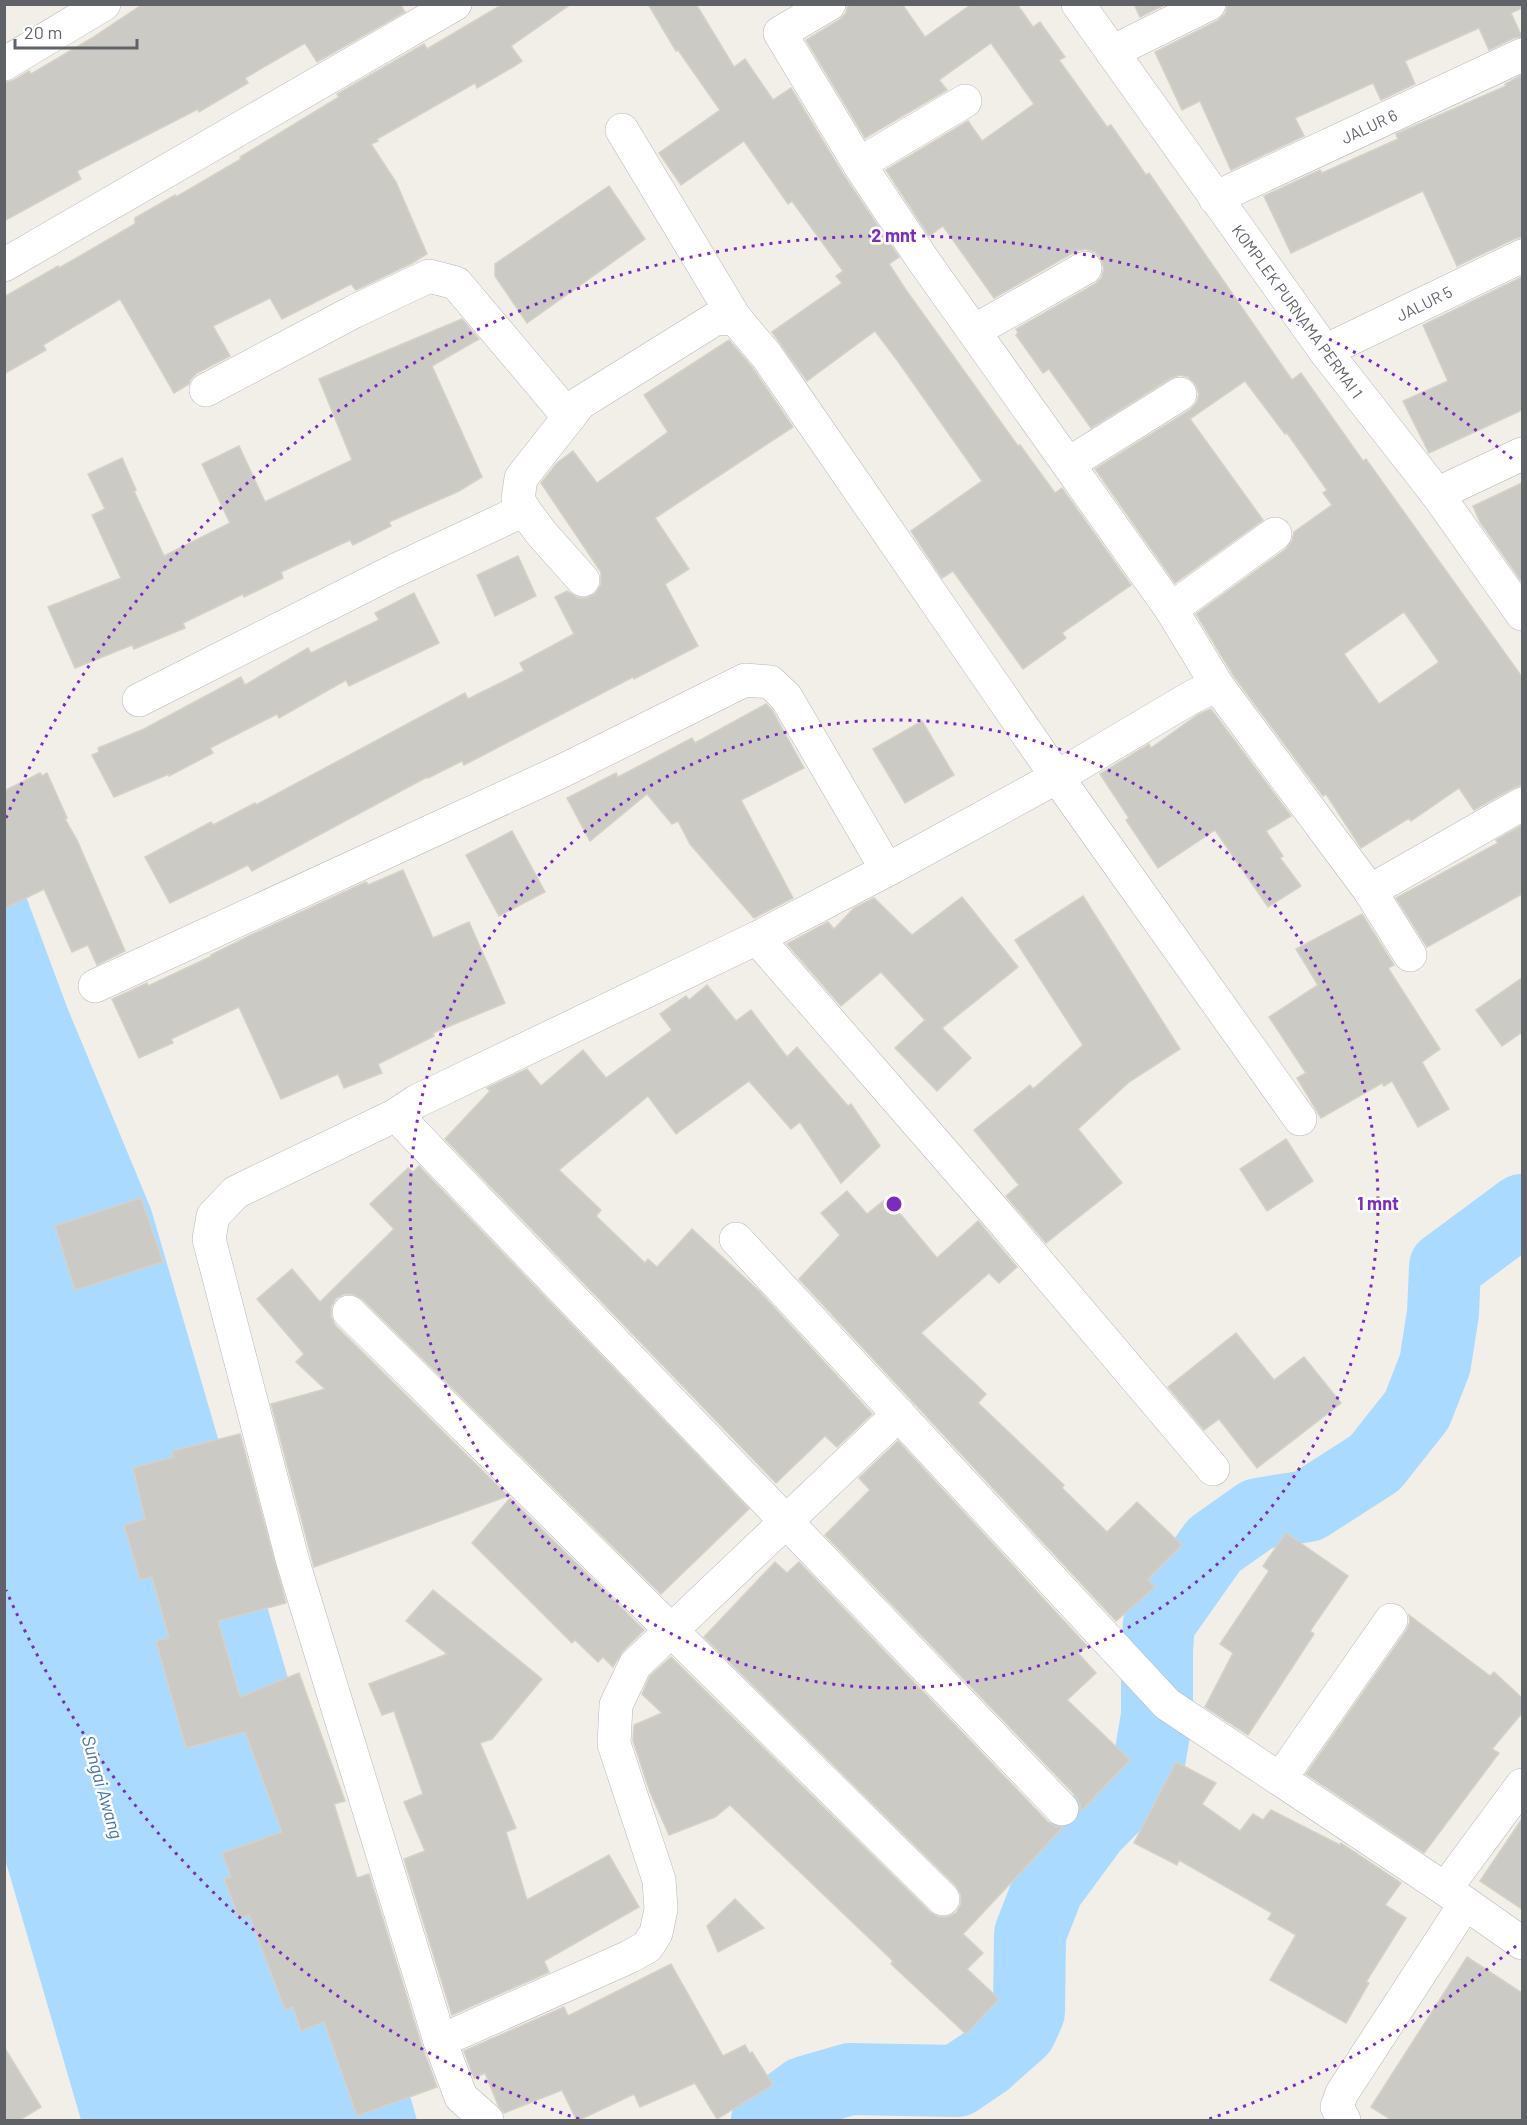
<svg xmlns="http://www.w3.org/2000/svg" width="1527" height="2125" viewBox="0 0 1527 2125" font-family="Barlow,sans-serif">
	<style>
		.water { fill: #aadaff }
		.lines { fill: none; stroke-linecap: round; stroke-linejoin: round }
		.river { stroke: #aadaff; stroke-width: 72 }
		.building { fill: #cccac5; stroke: #d6d1c6; stroke-width: 1.5; fill-rule: evenodd }
		.minor-casing { stroke: #b5b8bc; stroke-width: 34 }
		.minor { stroke: #fff; stroke-width: 33 }
		.ring { fill: none; stroke: #7b2cbf; stroke-width: 3; stroke-dasharray: 3 6 }
		.labels { text-anchor: middle; dominant-baseline: central; stroke-width: 5; stroke-linejoin: round; paint-order: stroke }
		.street-label { font-size: 16px; fill: #5f6368; stroke: #fff }
		.water-label { font-size: 18px; font-style: italic; fill: #4174aa; stroke: #fff }
		.centre { fill: #7b2cbf; stroke: #fff; stroke-width: 3 }
		.ring-label { font-size: 18px; text-anchor: middle; font-weight: bold; fill: #7b2cbf; stroke: #fff; stroke-width: 5; stroke-linejoin: round; paint-order: stroke }
	</style>
	<rect width="100%" height="100%" fill="#f1efe8"/>
	<!-- water -->
	<path class="water" d="M 4,837 L 67,1007 L 151,1209 L 417,2120 L 81,2120 L 5,1859 Z"/>
	<g class="lines">
		<!-- river -->
		<path class="river" d="M 767,2120 L 805,2092 L 850,2079 L 957,2081 L 985,2062 L 1021,2030 L 1029,2012 L 1030,1934 L 1048,1888 L 1093,1827 L 1138,1781 L 1149,1763 L 1157,1716 L 1157,1650 L 1159,1623 L 1214,1545 L 1258,1514 L 1308,1506 L 1375,1463 L 1417,1410 L 1435,1364 L 1443,1313 L 1445,1267 L 1522,1210"/>
	</g>
	<!-- building -->
	<g class="building">
		<path d="M 143,4 L 400,4 L 405,12 L 317,62 L 305,43 L 245,78 L 248,83 L 199,112 L 198,109 L 77,171 L 81,179 L 4,221 L 4,83 L 14,80 L 29,71 L 31,74 L 92,38 Z"/>
		<path d="M 503,4 L 571,4 L 511,46 L 522,61 L 513,67 L 477,88 L 475,83 L 377,139 L 378,141 L 371,144 L 396,182 L 427,254 L 412,263 L 356,290 L 351,284 L 282,319 L 270,298 L 213,326 L 230,356 L 197,373 L 190,380 L 189,384 L 174,393 L 120,299 L 43,345 L 46,350 L 4,374 L 4,297 L 58,266 L 59,268 L 135,224 L 135,218 L 175,195 L 176,197 L 241,159 L 240,157 L 339,97 L 337,94 L 424,44 L 427,49 Z"/>
		<path d="M 648,4 L 696,4 L 734,67 L 745,59 L 773,100 L 791,88 L 843,174 L 899,257 L 889,264 L 906,290 L 1018,446 L 1020,445 L 1055,493 L 1062,488 L 1131,585 L 1062,633 L 1066,638 L 1023,669 L 953,571 L 942,578 L 911,531 L 982,481 L 897,360 L 875,331 L 807,381 L 772,332 L 842,283 L 836,276 L 843,271 L 792,201 L 788,204 L 744,141 L 681,185 L 659,153 L 720,110 L 678,50 L 676,51 Z"/>
		<path d="M 848,4 L 902,4 L 925,37 L 972,4 L 1017,4 L 1033,27 L 1040,22 L 1065,57 L 1059,60 L 1107,127 L 1111,125 L 1146,175 L 1149,173 L 1292,380 L 1301,373 L 1363,461 L 1366,459 L 1522,677 L 1522,785 L 1513,788 L 1474,810 L 1459,788 L 1411,821 L 1409,818 L 1361,848 L 1326,794 L 1323,796 L 1233,675 L 1196,614 L 1286,549 L 1292,541 L 1294,532 L 1332,505 L 1323,493 L 1327,490 L 1287,433 L 1285,434 L 1245,381 L 1190,419 L 1263,520 L 1175,583 L 1095,469 L 1190,410 L 1197,402 L 1199,394 L 1196,385 L 1188,377 L 1180,375 L 1171,378 L 1091,428 L 1049,369 L 1043,373 L 1016,335 L 1018,333 L 1016,329 L 1095,284 L 1101,278 L 1104,269 L 1101,258 L 1095,252 L 1086,249 L 1076,251 L 994,298 L 943,226 L 929,236 L 886,170 L 968,121 L 982,141 L 1034,104 L 991,43 L 939,80 L 947,90 L 865,138 L 806,40 L 839,20 L 846,13 ZM 1404,612 L 1439,662 L 1379,704 L 1344,654 Z"/>
		<path d="M 1134,4 L 1166,4 L 1140,17 Z"/>
		<path d="M 1228,4 L 1522,4 L 1522,8 L 1511,13 L 1522,37 L 1514,38 L 1489,50 L 1479,28 L 1405,61 L 1415,84 L 1381,100 L 1373,83 L 1295,118 L 1304,136 L 1231,170 L 1200,101 L 1182,110 L 1155,52 L 1217,21 L 1225,14 Z"/>
		<path d="M 1522,75 L 1522,237 L 1514,239 L 1457,266 L 1423,191 L 1291,253 L 1264,196 L 1320,170 L 1322,173 L 1398,139 L 1396,134 L 1506,86 L 1505,84 Z"/>
		<path d="M 609,186 L 645,239 L 527,323 L 495,276 L 495,264 Z"/>
		<path d="M 1522,277 L 1522,410 L 1429,453 L 1403,401 L 1448,381 L 1423,325 Z"/>
		<path d="M 462,319 L 479,339 L 432,366 L 482,477 L 459,491 L 389,522 L 391,526 L 353,545 L 350,540 L 281,572 L 283,578 L 244,597 L 243,594 L 183,623 L 185,628 L 134,649 L 132,645 L 75,668 L 48,607 L 121,578 L 92,515 L 105,509 L 88,474 L 122,458 L 136,490 L 134,491 L 164,556 L 230,523 L 202,464 L 239,446 L 265,502 L 352,460 L 319,379 Z"/>
		<path d="M 729,340 L 752,367 L 793,427 L 655,518 L 689,569 L 665,584 L 698,646 L 634,679 L 633,677 L 464,765 L 462,761 L 428,778 L 427,777 L 252,871 L 248,865 L 170,903 L 145,857 L 211,822 L 213,825 L 255,803 L 256,805 L 465,693 L 468,699 L 524,671 L 520,663 L 574,634 L 555,597 L 567,591 L 578,598 L 586,598 L 595,594 L 601,585 L 601,572 L 541,483 L 557,463 L 573,451 L 597,483 L 668,432 L 644,395 Z"/>
		<path d="M 1522,483 L 1522,582 L 1480,522 L 1473,506 Z"/>
		<path d="M 518,556 L 536,596 L 495,616 L 477,575 Z"/>
		<path d="M 414,593 L 439,643 L 349,686 L 346,680 L 279,718 L 277,714 L 210,748 L 213,753 L 169,776 L 169,774 L 114,797 L 92,755 L 99,752 L 98,748 L 144,729 L 241,677 L 245,685 L 308,648 L 311,653 L 379,620 L 375,613 Z"/>
		<path d="M 766,704 L 772,710 L 804,768 L 741,800 L 793,898 L 754,918 L 690,844 L 678,821 L 672,824 L 647,794 L 590,841 L 567,798 L 616,773 L 618,777 L 692,738 L 695,743 Z"/>
		<path d="M 1211,709 L 1291,816 L 1266,831 L 1283,856 L 1280,858 L 1301,886 L 1268,907 L 1215,830 L 1158,868 L 1126,820 L 1129,818 L 1100,774 L 1149,744 L 1151,748 L 1199,714 Z"/>
		<path d="M 922,721 L 954,775 L 905,803 L 873,749 Z"/>
		<path d="M 40,773 L 42,776 L 47,773 L 67,818 L 65,819 L 77,840 L 125,951 L 97,965 L 88,945 L 72,952 L 44,889 L 4,909 L 4,791 Z"/>
		<path d="M 1522,825 L 1522,894 L 1427,947 L 1396,898 L 1498,843 L 1496,840 Z"/>
		<path d="M 512,831 L 545,892 L 499,916 L 466,855 Z"/>
		<path d="M 403,870 L 433,938 L 469,922 L 505,1003 L 433,1033 L 434,1036 L 378,1064 L 382,1073 L 344,1088 L 338,1074 L 281,1099 L 239,1007 L 171,1039 L 173,1043 L 139,1058 L 112,999 L 147,983 L 148,986 L 212,956 L 211,955 L 251,935 L 366,882 L 368,885 Z"/>
		<path d="M 1083,896 L 1180,1049 L 1129,1082 L 1078,1129 L 1122,1183 L 1046,1243 L 1006,1196 L 1019,1185 L 974,1130 L 1030,1085 L 1033,1089 L 1083,1045 L 1015,940 Z"/>
		<path d="M 962,897 L 1018,967 L 942,1028 L 971,1058 L 937,1091 L 895,1048 L 925,1020 L 881,972 L 841,1006 L 787,944 L 828,922 L 834,929 L 854,908 L 874,898 L 912,935 Z"/>
		<path d="M 1362,914 L 1394,965 L 1388,968 L 1440,1049 L 1422,1062 L 1449,1109 L 1418,1127 L 1392,1081 L 1384,1086 L 1382,1083 L 1321,1118 L 1297,1078 L 1306,1073 L 1269,1017 L 1318,985 L 1296,949 Z"/>
		<path d="M 1522,978 L 1522,1032 L 1502,1046 L 1476,1010 Z"/>
		<path d="M 707,985 L 736,1021 L 751,1010 L 787,1057 L 797,1047 L 848,1106 L 851,1104 L 880,1146 L 841,1183 L 800,1122 L 791,1129 L 749,1081 L 676,1134 L 648,1096 L 559,1170 L 601,1210 L 596,1216 L 645,1263 L 648,1259 L 657,1267 L 692,1229 L 759,1291 L 872,1414 L 837,1447 L 825,1436 L 776,1483 L 445,1139 L 490,1091 L 487,1088 L 527,1069 L 541,1086 L 583,1050 L 606,1078 L 672,1030 L 660,1014 L 686,996 L 689,1000 Z"/>
		<path d="M 1286,1139 L 1313,1181 L 1267,1211 L 1240,1169 Z"/>
		<path d="M 419,1166 L 749,1509 L 661,1594 L 362,1299 L 353,1294 L 344,1294 L 336,1298 L 331,1307 L 331,1316 L 335,1325 L 508,1496 L 314,1567 L 271,1404 L 325,1389 L 296,1362 L 304,1354 L 257,1299 L 292,1269 L 320,1302 L 394,1229 L 370,1204 L 408,1168 L 413,1172 Z"/>
		<path d="M 847,1191 L 867,1214 L 887,1198 L 937,1258 L 978,1221 L 1017,1267 L 999,1283 L 989,1273 L 921,1333 L 986,1394 L 978,1403 L 1064,1485 L 1062,1488 L 1107,1532 L 1137,1502 L 1182,1545 L 1148,1579 L 1155,1587 L 1116,1621 L 799,1279 L 840,1235 L 821,1213 Z"/>
		<path d="M 141,1198 L 163,1262 L 75,1290 L 55,1226 Z"/>
		<path d="M 1236,1333 L 1274,1380 L 1304,1357 L 1341,1403 L 1257,1468 L 1219,1419 L 1204,1430 L 1168,1387 Z"/>
		<path d="M 240,1434 L 286,1603 L 218,1621 L 240,1697 L 299,1673 L 345,1801 L 334,1804 L 357,1878 L 369,1874 L 422,2046 L 437,2087 L 357,2116 L 324,2022 L 301,2031 L 293,2007 L 285,2010 L 249,1915 L 239,1919 L 224,1878 L 231,1877 L 222,1853 L 282,1832 L 245,1732 L 186,1748 L 156,1641 L 169,1638 L 152,1577 L 140,1580 L 124,1525 L 145,1519 L 133,1468 L 174,1457 L 172,1451 Z"/>
		<path d="M 898,1441 L 1087,1646 L 1078,1653 L 1096,1673 L 1067,1700 L 1130,1760 L 1081,1811 L 1080,1804 L 1076,1796 L 825,1535 L 870,1490 L 859,1478 Z"/>
		<path d="M 510,1498 L 644,1630 L 622,1652 L 613,1667 L 603,1657 L 598,1662 L 575,1640 L 572,1643 L 472,1543 Z"/>
		<path d="M 1286,1533 L 1348,1576 L 1310,1631 L 1314,1634 L 1248,1735 L 1205,1707 L 1233,1653 L 1220,1644 L 1269,1571 L 1263,1566 Z"/>
		<path d="M 775,1562 L 787,1573 L 799,1562 L 1048,1822 L 1056,1827 L 1063,1827 L 963,1934 L 983,1953 L 967,1969 L 999,1999 L 966,2034 L 891,1964 L 893,1961 L 730,1805 L 715,1817 L 669,1835 L 650,1792 L 633,1741 L 634,1725 L 662,1713 L 642,1694 L 650,1676 L 671,1657 L 930,1912 L 938,1917 L 947,1917 L 956,1913 L 961,1904 L 961,1895 L 956,1886 L 704,1637 Z"/>
		<path d="M 433,1590 L 542,1679 L 492,1739 L 480,1743 L 516,1828 L 506,1832 L 527,1900 L 609,1855 L 639,1907 L 544,1961 L 549,1972 L 452,2015 L 404,1859 L 425,1851 L 404,1802 L 423,1794 L 394,1711 L 382,1715 L 369,1684 L 447,1654 L 406,1621 Z"/>
		<path d="M 1409,1615 L 1490,1676 L 1494,1672 L 1522,1698 L 1522,1713 L 1492,1749 L 1499,1753 L 1424,1853 L 1306,1774 L 1406,1631 L 1410,1622 Z"/>
		<path d="M 1176,1762 L 1216,1783 L 1202,1804 L 1240,1831 L 1253,1814 L 1263,1820 L 1271,1810 L 1340,1845 L 1341,1843 L 1401,1883 L 1385,1905 L 1406,1918 L 1366,1982 L 1369,1983 L 1346,2023 L 1270,1980 L 1296,1935 L 1268,1919 L 1272,1913 L 1179,1860 L 1177,1865 L 1134,1843 Z"/>
		<path d="M 1522,1819 L 1522,1909 L 1480,1881 Z"/>
		<path d="M 735,1899 L 764,1928 L 718,1952 L 707,1926 Z"/>
		<path d="M 1467,1957 L 1522,1993 L 1522,2121 L 1393,2121 L 1371,2107 Z"/>
		<path d="M 671,1964 L 723,2056 L 745,2045 L 750,2054 L 752,2052 L 773,2085 L 717,2119 L 695,2083 L 640,2107 L 634,2094 L 577,2121 L 562,2090 L 504,2113 L 498,2105 L 485,2073 L 474,2078 L 464,2051 L 564,2007 L 568,2016 Z"/>
		<path d="M 4,2047 L 41,2107 L 18,2121 L 4,2121 Z"/>
	</g>
	<g class="lines">
		<defs>
			<g id="minor">
				<path d="M 829,4 L 780,33 L 859,164 L 923,260 L 1171,609 L 1217,685 L 1370,891 L 1410,955"/>
				<path d="M 1078,4 L 1325,351 L 1437,494 L 1522,614"/>
				<path d="M 1112,52 L 1209,4"/>
				<path d="M 4,64 L 104,4"/>
				<path d="M 622,130 L 735,318"/>
				<path d="M 859,164 L 965,101"/>
				<path d="M 1215,198 L 1522,55"/>
				<path d="M 4,265 L 455,4"/>
				<path d="M 974,331 L 1085,268"/>
				<path d="M 1325,351 L 1522,256"/>
				<path d="M 206,390 L 355,311 L 429,276 L 456,283 L 569,417 L 580,403 L 715,319 L 735,318 L 767,356 L 1057,777 L 1300,1119"/>
				<path d="M 1068,464 L 1180,394"/>
				<path d="M 1437,494 L 1522,454"/>
				<path d="M 524,510 L 542,534 L 583,580"/>
				<path d="M 1171,609 L 1275,534"/>
				<path d="M 139,700 L 392,572 L 524,510 L 518,499 L 521,478 L 569,417"/>
				<path d="M 1370,891 L 1522,804"/>
				<path d="M 757,938 L 1002,1220 L 1213,1469"/>
				<path d="M 95,986 L 562,771 L 745,680 L 770,682 L 786,697 L 887,870 L 1057,777 L 1192,697 L 1217,685"/>
				<path d="M 396,1115 L 1062,1809"/>
				<path d="M 736,1239 L 1167,1704 L 1445,1889 L 1522,1943"/>
				<path d="M 349,1312 L 943,1899"/>
				<path d="M 1280,1779 L 1391,1620"/>
				<path d="M 1445,1889 L 1522,1785"/>
				<path d="M 440,2041 L 629,1957 L 647,1947 L 656,1933 L 661,1909 L 659,1880 L 614,1744 L 616,1705 L 635,1665 L 899,1414"/>
				<path d="M 487,2120 L 461,2097 L 440,2041 L 293,1562 L 209,1239 L 213,1216 L 236,1192 L 396,1115 L 417,1101 L 757,938 L 887,870"/>
				<path d="M 1344,2120 L 1337,2107 L 1342,2093 L 1465,1904"/>
			</g>
		</defs>
		<!-- minor casing -->
		<use href="#minor" class="minor-casing"/>
		<!-- minor -->
		<use href="#minor" class="minor"/>
	</g>
	<!-- distance rings -->
	<g class="ring">
		<circle cx="894" cy="1204" r="484"/>
		<path d="M1516 1946A968 968 0 0 1 1209 2119M579 2119A968 968 0 0 1 6 1590M6 818A968 968 0 0 1 1516 462"/>
	</g>
	<g class="labels">
		<!-- street labels -->
		<g class="street-label">
			<text transform="translate(1369 126) rotate(-25)">JALUR 6</text>
			<text transform="translate(1424 303) rotate(-26)">JALUR 5</text>
			<text transform="translate(1298 311) rotate(54)">KOMPLEK PURNAMA PERMAI 1</text>
		</g>
		<!-- water labels -->
		<g class="water-label">
			<text transform="translate(103 1787) rotate(74)">Sungai Awang</text>
		</g>
	</g>
	<circle cx="894" cy="1204" r="9" class="centre"/>
	<g class="ring-label">
		<text x="894" y="242">2 mnt</text>
		<text x="1378" y="1210">1 mnt</text>
	</g>
	<!-- border -->
	<rect width="1527" height="2125" fill="none" stroke="#5f6368" stroke-width="12"/>
	<!-- scale -->
	<path d="M15 39v9h122v-9" fill="none" stroke="#5f6368" stroke-width="3"/>
	<text x="24" y="39" font-size="18" fill="#5f6368" stroke="#ffffff" stroke-width="4.5" paint-order="stroke">20 m</text>
</svg>
